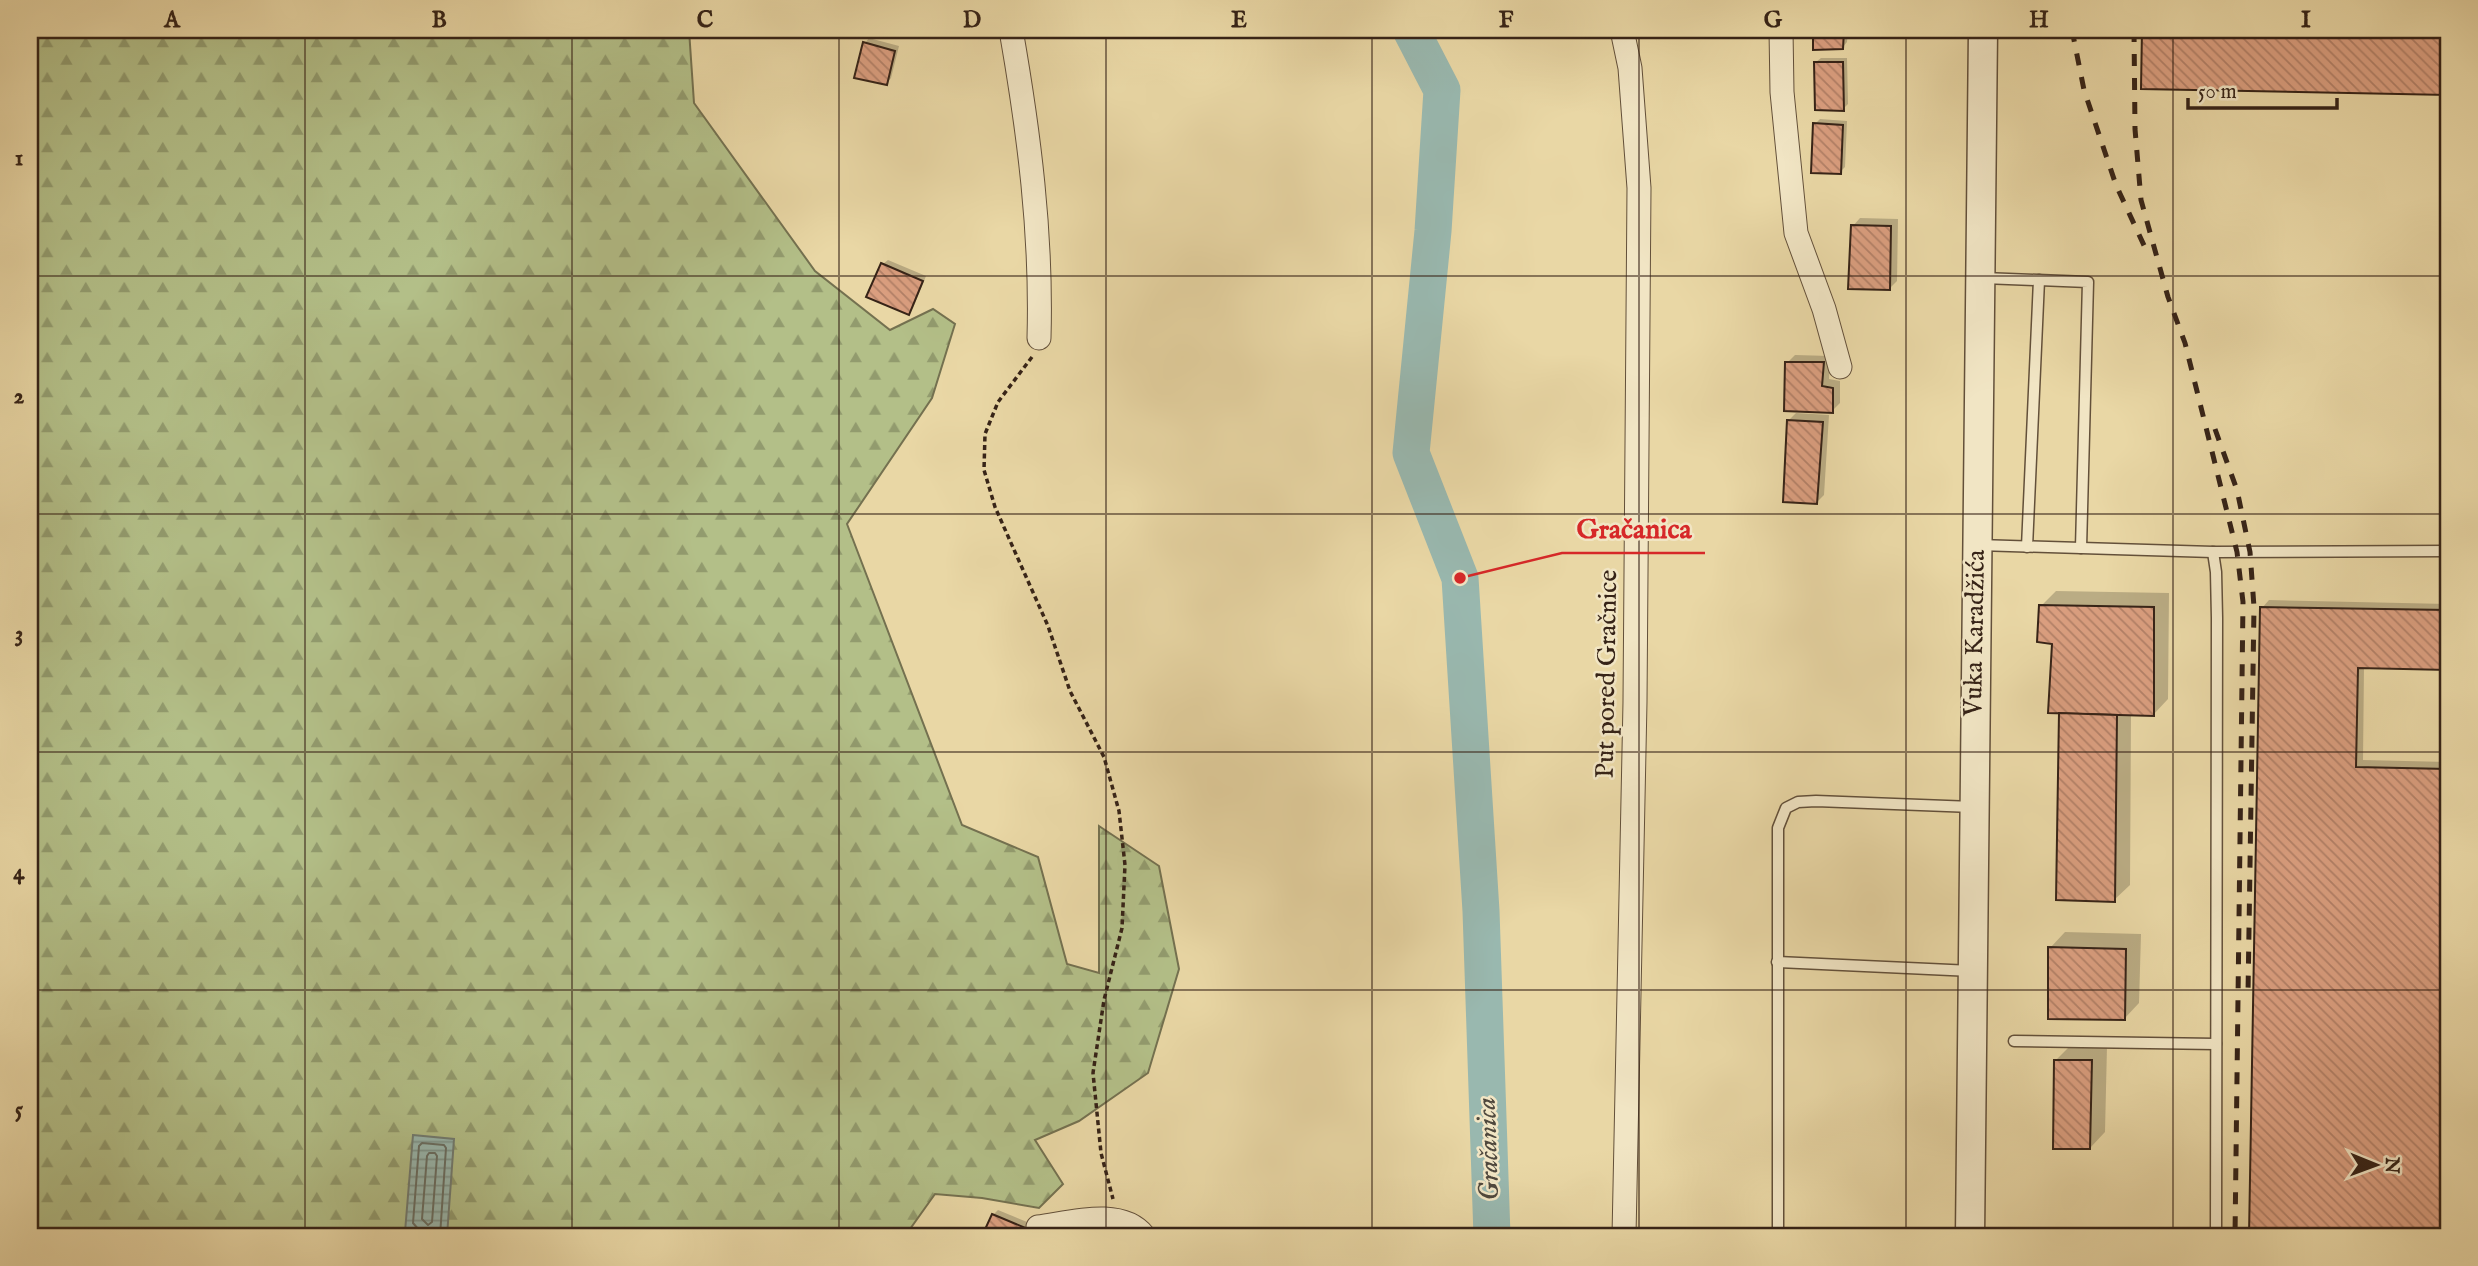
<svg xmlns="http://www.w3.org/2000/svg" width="2478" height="1266" viewBox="0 0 2478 1266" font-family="'IM FELL English',serif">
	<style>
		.forest { fill: url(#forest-firs); stroke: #747150; stroke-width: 2 }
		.water { fill: url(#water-rules); stroke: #717c72; stroke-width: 2 }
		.shadow { fill: #0003 }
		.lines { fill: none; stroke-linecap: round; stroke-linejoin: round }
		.shore { stroke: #686e63; stroke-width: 2 }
		.river { stroke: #99b8af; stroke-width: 37 }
		.building { fill: url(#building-back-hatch); stroke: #362317; stroke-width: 2 }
		.service-casing { stroke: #63503a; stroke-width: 13 }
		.minor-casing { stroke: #63503a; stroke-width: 25 }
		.tertiary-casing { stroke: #63503a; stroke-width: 31 }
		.path { stroke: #362317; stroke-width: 3.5; stroke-dasharray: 5 3.5; stroke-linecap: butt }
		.service { stroke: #f1e5c4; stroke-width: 10 }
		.minor { stroke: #f1e5c4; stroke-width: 23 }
		.tertiary { stroke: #f1e5c4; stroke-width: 28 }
		.rail { stroke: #362317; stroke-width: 5; stroke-dasharray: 12 12; stroke-linecap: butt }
		.grid { fill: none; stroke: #362317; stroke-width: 2; stroke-opacity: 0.55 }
		.labels { text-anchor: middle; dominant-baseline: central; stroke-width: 5; stroke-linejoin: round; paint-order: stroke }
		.street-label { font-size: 26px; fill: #362317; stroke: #f1e5c4 }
		.water-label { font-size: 28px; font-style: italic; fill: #4f483d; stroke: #f1e5c4 }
		.leader { fill: none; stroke: #d62828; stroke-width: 2.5 }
		.callout-dot { fill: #d62828; stroke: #f1e5c4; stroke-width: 2.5 }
		.callout-label { font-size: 28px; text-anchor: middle; font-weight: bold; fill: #d62828; stroke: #f1e5c4; stroke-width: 5; stroke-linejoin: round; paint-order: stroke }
		.neatline { fill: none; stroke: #362317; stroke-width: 2.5 }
		.grid-label { font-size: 23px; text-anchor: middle; font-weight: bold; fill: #362317 }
	</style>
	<defs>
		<pattern id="forest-firs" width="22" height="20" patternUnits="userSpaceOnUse" patternTransform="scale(1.75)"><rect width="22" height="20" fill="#b3bf88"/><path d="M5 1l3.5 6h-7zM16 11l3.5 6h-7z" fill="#929b6e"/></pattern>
		<pattern id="water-rules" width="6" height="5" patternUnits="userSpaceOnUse" patternTransform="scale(1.75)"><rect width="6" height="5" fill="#99b8af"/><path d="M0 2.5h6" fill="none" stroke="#7e958d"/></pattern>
		<pattern id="building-back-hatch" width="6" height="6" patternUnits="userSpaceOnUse" patternTransform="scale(1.75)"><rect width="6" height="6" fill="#da9e7f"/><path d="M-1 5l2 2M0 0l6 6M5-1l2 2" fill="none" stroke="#b28067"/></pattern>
	</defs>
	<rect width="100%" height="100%" fill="#e9d7a5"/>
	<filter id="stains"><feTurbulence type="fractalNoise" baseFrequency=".00286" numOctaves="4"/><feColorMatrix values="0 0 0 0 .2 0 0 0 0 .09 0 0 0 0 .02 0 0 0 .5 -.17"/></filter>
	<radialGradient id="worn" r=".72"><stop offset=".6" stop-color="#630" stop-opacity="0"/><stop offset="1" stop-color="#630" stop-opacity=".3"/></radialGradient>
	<!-- forest -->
	<path class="forest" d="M 30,30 L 689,30 L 694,103 L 815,271 L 890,330 L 933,309 L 955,324 L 932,398 L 847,524 L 962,825 L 1038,857 L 1067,964 L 1099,973 L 1099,826 L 1159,866 L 1179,969 L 1148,1073 L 1079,1121 L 1035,1140 L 1063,1184 L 1039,1208 L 982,1198 L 935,1194 L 905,1236 L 30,1236 Z"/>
	<!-- water -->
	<path class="water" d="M 413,1135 L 454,1139 L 447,1236 L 405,1232 Z"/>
	<!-- shadow -->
	<g class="shadow">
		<path d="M 1815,30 L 1848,30 L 1847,42 L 1843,47 L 1815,48 Z"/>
		<path d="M 2144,30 L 2448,30 L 2448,93 L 2142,87 Z"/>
		<path d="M 869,38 L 899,46 L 891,78 L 887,83 L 865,43 Z"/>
		<path d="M 1821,58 L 1847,58 L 1848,104 L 1843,109 L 1816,62 Z"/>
		<path d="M 1820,119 L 1847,121 L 1845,167 L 1840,172 L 1815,124 Z"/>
		<path d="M 1860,218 L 1898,219 L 1897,281 L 1890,288 L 1853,226 Z"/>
		<path d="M 888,260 L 926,276 L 913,308 L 909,313 L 883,264 Z"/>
		<path d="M 1795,355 L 1830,356 L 1829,379 L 1840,381 L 1840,403 L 1832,411 L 1787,363 Z"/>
		<path d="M 1796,413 L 1829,415 L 1824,495 L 1816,503 L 1789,420 Z"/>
		<path d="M 2056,591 L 2169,593 L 2168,699 L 2153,715 L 2131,714 L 2130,885 L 2114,900 L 2061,712 L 2054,642 L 2041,606 Z"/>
		<path d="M 2269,600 L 2448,604 L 2448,668 L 2364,667 L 2363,760 L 2448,762 L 2448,1236 L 2250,1236 L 2262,608 Z"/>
		<path d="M 2065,932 L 2141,934 L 2139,1003 L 2124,1019 L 2050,948 Z"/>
		<path d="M 2071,1045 L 2107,1046 L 2105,1132 L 2090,1148 L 2056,1060 Z"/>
		<path d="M 998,1210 L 1032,1224 L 1026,1236 L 984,1236 L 993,1215 Z"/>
	</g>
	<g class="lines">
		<!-- shore -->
		<g class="shore">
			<path d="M 429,1153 L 435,1153 L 437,1156 L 432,1222 L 428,1225 L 422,1219 L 427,1156 Z"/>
			<path d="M 420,1236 L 419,1230 L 413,1223 L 419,1146 L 422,1143 L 444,1145 L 446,1148 L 440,1236"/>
		</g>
		<!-- river -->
		<path class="river" d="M 1411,30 L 1442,90 L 1433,231 L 1411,453 L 1460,578 L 1481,911 L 1492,1236"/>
	</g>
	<!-- building -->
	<g class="building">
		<path d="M 1813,30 L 1844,30 L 1843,49 L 1813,50 Z"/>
		<path d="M 2142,30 L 2448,30 L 2448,95 L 2141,89 Z"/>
		<path d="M 863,42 L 895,51 L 887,85 L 854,78 Z"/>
		<path d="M 1814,62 L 1843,62 L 1844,111 L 1815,110 Z"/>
		<path d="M 1813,123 L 1843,125 L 1841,174 L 1811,173 Z"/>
		<path d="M 1851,225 L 1891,226 L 1890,290 L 1848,289 Z"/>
		<path d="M 881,263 L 923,281 L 909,315 L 866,297 Z"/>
		<path d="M 1785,362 L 1824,362 L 1822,386 L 1833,388 L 1833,413 L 1784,411 Z"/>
		<path d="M 1787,420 L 1823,422 L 1817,504 L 1783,502 Z"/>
		<path d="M 2039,605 L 2154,607 L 2154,716 L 2048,713 L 2052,644 L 2037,642 Z"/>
		<path d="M 2260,607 L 2448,610 L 2448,670 L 2358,668 L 2356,767 L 2448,769 L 2448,1236 L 2249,1236 Z"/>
		<path d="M 2059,713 L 2117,715 L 2115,902 L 2056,900 Z"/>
		<path d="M 2048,947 L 2126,949 L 2125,1020 L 2048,1019 Z"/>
		<path d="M 2054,1060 L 2092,1060 L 2090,1149 L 2053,1149 Z"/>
		<path d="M 992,1214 L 1028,1229 L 1025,1236 L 982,1236 Z"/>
	</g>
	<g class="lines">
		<defs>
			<g id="service">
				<path d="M 1983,278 L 2088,282 L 2081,548"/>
				<path d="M 1978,545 L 2213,552 L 2448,551"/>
				<path d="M 2027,547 L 2039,280"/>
				<path d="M 2213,552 L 2216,572 L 2217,618 L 2216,1236"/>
				<path d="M 1777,962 L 1972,971"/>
				<path d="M 2014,1041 L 2216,1044"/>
				<path d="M 1778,1236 L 1778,828 L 1786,808 L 1798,802 L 1816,801 L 1973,807"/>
			</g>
			<g id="minor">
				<path d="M 1011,30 C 1029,133 1042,234 1039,338"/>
				<path d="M 1622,30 L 1630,68 L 1639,188 L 1635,702 L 1624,1236"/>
				<path d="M 1781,30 L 1782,92 L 1796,233 L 1824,309 L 1840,367"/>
				<path d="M 1038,1227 C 1070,1223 1121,1207 1144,1236"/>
			</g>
			<path id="tertiary" d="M 1970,1236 L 1983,30"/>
		</defs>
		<!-- service casing -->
		<use href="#service" class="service-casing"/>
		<!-- minor casing -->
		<use href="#minor" class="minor-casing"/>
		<!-- tertiary casing -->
		<use href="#tertiary" class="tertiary-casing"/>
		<!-- path -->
		<path class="path" d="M 1032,357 L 998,402 L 985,434 L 984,470 L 995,507 L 1048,626 L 1070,691 L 1104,757 L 1119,811 L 1125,865 L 1122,928 L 1104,1000 L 1093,1073 L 1101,1153 L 1113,1199"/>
		<!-- service -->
		<use href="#service" class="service"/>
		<!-- minor -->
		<use href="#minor" class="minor"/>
		<!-- tertiary -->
		<use href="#tertiary" class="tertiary"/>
		<!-- rail -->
		<g class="rail">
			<path d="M 2072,30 L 2084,90 L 2116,185 L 2148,254"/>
			<path d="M 2134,30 L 2135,129 L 2141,200 L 2168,297 L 2185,343 L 2237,552 L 2243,602 L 2235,1236"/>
			<path d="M 2215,429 L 2237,490 L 2250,552 L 2254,607 L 2248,994"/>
		</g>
	</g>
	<!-- grid -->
	<path class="grid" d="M 305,30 L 305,1236M 572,30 L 572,1236M 839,30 L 839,1236M 1106,30 L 1106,1236M 1372,30 L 1372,1236M 1639,30 L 1639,1236M 1906,30 L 1906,1236M 2173,30 L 2173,1236M 30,276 L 2448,276M 30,514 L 2448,514M 30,752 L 2448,752M 30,990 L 2448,990"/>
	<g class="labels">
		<!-- street labels -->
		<g class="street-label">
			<text transform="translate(1975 633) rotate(-89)">Vuka Karadžića</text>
			<text transform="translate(1607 674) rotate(-89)">Put pored Gračnice</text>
		</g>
		<!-- water labels -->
		<g class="water-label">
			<text transform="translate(1489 1149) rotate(-92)">Gračanica</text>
		</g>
	</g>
	<!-- callouts -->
	<path class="leader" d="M1460 578L1562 553H1705"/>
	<circle class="callout-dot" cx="1460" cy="578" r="7"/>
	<g class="callout-label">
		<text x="1634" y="538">Gračanica</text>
	</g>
	<!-- margin -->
	<rect width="2478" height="1266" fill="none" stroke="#e9d7a5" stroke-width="77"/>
	<!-- north arrow -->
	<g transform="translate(2376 1165) rotate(91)" stroke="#f1e5c4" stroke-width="5" paint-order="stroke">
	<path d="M0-5L12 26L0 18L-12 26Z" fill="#362317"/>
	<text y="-10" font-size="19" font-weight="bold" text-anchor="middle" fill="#362317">N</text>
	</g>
	<!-- scale -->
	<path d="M2188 98v10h149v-10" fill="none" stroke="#362317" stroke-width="3.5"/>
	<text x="2198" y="98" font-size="21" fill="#362317" stroke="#f1e5c4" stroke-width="5" paint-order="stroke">50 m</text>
	<rect x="38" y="38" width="2402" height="1190" class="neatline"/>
	<g class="grid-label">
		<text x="172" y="27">A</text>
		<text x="439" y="27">B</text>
		<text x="705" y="27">C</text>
		<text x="972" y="27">D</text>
		<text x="1239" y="27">E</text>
		<text x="1506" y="27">F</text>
		<text x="1773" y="27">G</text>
		<text x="2039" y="27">H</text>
		<text x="2306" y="27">I</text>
		<text x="19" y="165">1</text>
		<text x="19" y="403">2</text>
		<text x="19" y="641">3</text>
		<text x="19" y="879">4</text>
		<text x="19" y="1117">5</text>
	</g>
	<rect width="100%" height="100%" filter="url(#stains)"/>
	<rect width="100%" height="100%" fill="url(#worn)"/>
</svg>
